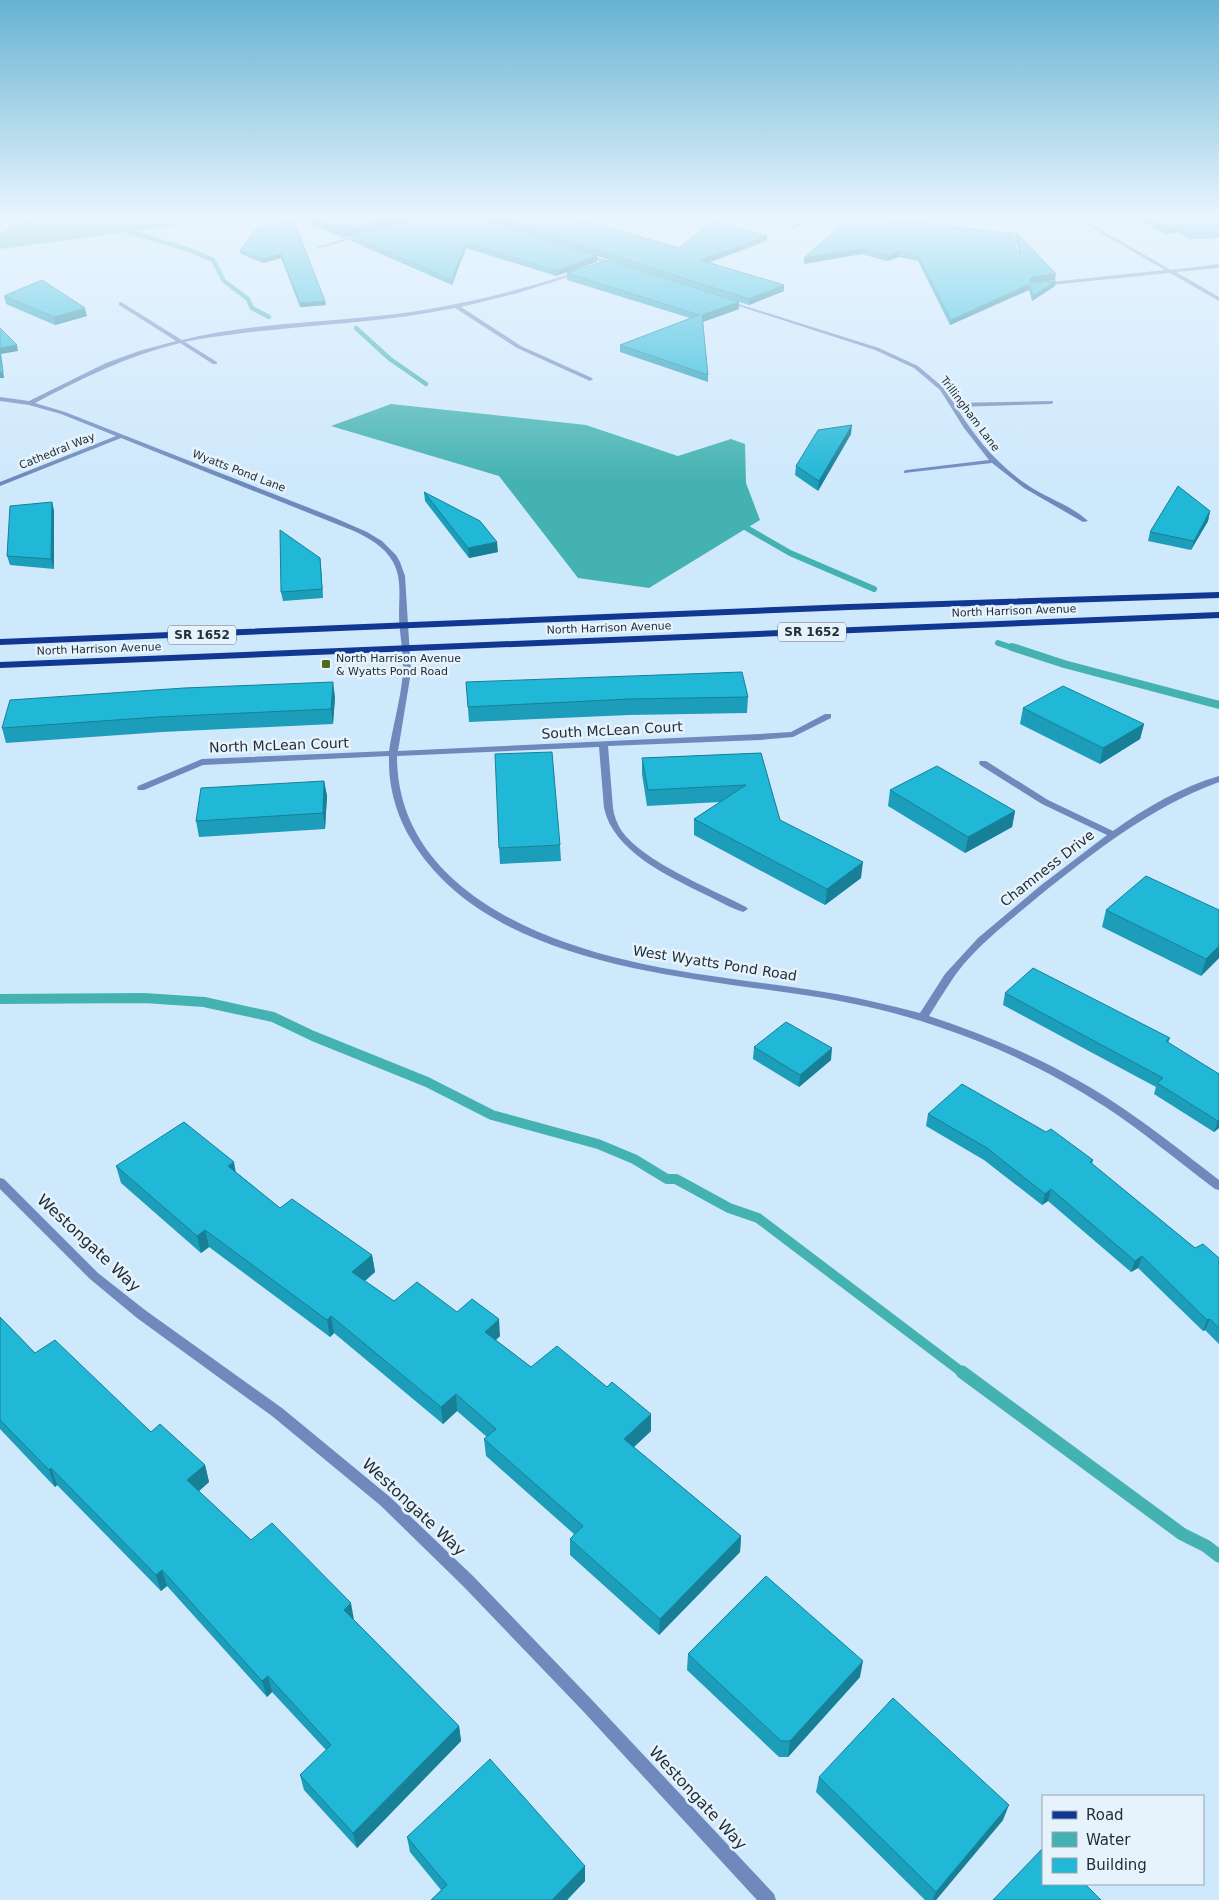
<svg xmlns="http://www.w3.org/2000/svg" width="1219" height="1900" viewBox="0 0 1219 1900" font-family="'DejaVu Sans',sans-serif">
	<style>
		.water { fill: #44b2b1 }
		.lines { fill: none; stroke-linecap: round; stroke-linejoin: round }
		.stream-far4 { stroke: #44b2b1; stroke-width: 4.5 }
		.stream-far3 { stroke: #44b2b1; stroke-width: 6 }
		.stream-far2 { stroke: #44b2b1; stroke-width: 8 }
		.stream-far1 { stroke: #44b2b1; stroke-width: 10 }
		.stream { stroke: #44b2b1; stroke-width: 13 }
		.street { fill: #6f89bc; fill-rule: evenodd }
		.primary { fill: #113792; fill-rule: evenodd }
		.wall { fill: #1c9db9 }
		.shaded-wall { fill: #178096 }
		.building { fill: #21b7d7; stroke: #178096 }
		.poi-dot { fill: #546b1b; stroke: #e6f3fd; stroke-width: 2 }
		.labels { text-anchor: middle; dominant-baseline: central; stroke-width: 5; stroke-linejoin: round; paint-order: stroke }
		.far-street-label { font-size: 11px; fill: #222f38; stroke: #e6f3fd }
		.far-poi-label { font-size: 11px; fill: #222f38; stroke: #e6f3fd; text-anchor: start }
		.shield { fill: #e6f3fd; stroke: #5d6a73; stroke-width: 1 }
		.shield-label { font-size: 12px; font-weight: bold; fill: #222f38 }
		.street-label { font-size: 14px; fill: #222f38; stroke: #e6f3fd }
		.near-street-label { font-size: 16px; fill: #222f38; stroke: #e6f3fd }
	</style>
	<rect width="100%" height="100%" fill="#cee8fc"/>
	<!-- water -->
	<g class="water">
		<path d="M 36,215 L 189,215 L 190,224 L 0,249 L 0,233 Z"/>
		<path d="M 391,404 L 586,425 L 678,456 L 731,439 L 745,444 L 746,483 L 760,520 L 649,588 L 578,578 L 499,476 L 331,426 Z"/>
	</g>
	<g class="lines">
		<!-- stream-far4 -->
		<g class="stream-far4">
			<path d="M 131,215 L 129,232 L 187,249 L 213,260 L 224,281 L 248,299 L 252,308 L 269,317"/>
			<path d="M 356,328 L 390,359 L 426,384"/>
		</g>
		<!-- stream-far3 -->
		<g class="stream-far3">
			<path d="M 738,523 L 790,553 L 874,589"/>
			<path d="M 998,643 L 1016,649"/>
		</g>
		<!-- stream-far2 -->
		<path class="stream-far2" d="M 1012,647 L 1064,664 L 1219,705"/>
		<!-- stream-far1 -->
		<path class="stream-far1" d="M 0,999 L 144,998 L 204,1002 L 273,1017 L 313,1036 L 427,1082 L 492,1115 L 598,1144 L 634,1159 L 667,1179 L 676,1179 L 729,1208 L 758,1218 L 963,1373"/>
		<!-- stream -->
		<path class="stream" d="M 962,1372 L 1182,1534 L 1206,1546 L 1219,1556"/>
		<!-- street -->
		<g class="street">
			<path d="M 807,215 L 811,215 L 796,229 L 792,229 L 792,227 Z"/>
			<path d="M 913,215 L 990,221 L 1074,218 L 1070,215 L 1075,215 L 1171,270 L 1219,264 L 1219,268 L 1176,272 L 1219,297 L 1219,301 L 1170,273 L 1040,286 L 1042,283 L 1165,270 L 1078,220 L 990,223 L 915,216 Z"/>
			<path d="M 364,233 L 366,235 L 319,248 L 317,247 Z"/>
			<path d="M 585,254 L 619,264 L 620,265 L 617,267 L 583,256 Z"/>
			<path d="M 576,272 L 581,273 L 518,293 L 461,307 L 521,346 L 592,378 L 593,379 L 590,381 L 517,348 L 455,308 C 367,326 277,325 189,341 L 185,342 L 217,362 L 217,364 L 213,364 L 180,343 C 128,356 82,378 35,403 L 65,412 L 335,518 L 367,532 L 382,541 L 396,555 L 400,562 L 405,576 L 411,672 L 398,751 L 760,734 L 791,732 L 825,714 L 831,714 L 831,718 L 793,737 L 760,740 L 608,746 L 613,808 C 614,816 617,823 621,830 C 643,862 712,889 746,907 L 748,909 L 743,912 C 730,908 717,900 704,894 C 668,876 613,851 604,808 L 599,747 L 397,756 C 397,879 523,936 626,960 C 691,976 758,981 824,992 C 857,997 888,1005 920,1013 L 945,974 L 978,938 L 1040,886 L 1107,835 L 1042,804 L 980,765 L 979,763 L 980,761 L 986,761 L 1048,800 L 1113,831 C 1145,808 1181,787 1219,776 L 1219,782 C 1151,807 1095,851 1039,896 C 1013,918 985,939 963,965 C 950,981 940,999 929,1016 C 993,1037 1055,1064 1112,1101 C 1149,1125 1184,1153 1219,1180 L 1219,1190 L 1215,1189 C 1178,1161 1142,1131 1104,1106 C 1053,1073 997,1046 939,1027 C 902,1014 863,1005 824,998 C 695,977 503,969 420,853 C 399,824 388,792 389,756 L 203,765 L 144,790 L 138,790 L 137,788 L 138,786 L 202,759 L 389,751 C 393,725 401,698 403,672 C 404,653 399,633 399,614 C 399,597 402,578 393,562 C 385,547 369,538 354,531 L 121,438 L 0,486 L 0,482 L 116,436 L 61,414 L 29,405 L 0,401 L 0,397 L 29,401 L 106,363 L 139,351 L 176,341 L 119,305 L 119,303 L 121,302 L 182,340 C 245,324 312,323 377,316 C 446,309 511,293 576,272 Z"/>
			<path d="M 726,300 L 879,348 L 918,366 L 944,388 L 954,403 L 1053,401 L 1053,403 L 1051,404 L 956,407 C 976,438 997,465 1029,486 C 1047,498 1072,506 1088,521 L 1083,522 L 1024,488 L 992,463 L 904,473 L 904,471 L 906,470 L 989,460 L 964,428 L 940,390 L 914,368 L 875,350 L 726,302 Z"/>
			<path d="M 0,1178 L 4,1179 L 98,1273 L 145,1310 L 282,1408 L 390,1497 L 473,1576 L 592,1700 L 774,1894 L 776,1900 L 757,1900 L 582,1710 L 463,1586 L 380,1505 L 272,1416 L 137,1318 L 90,1279 L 0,1189 Z"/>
		</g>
		<!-- primary -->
		<g class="primary">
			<path d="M 1219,592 L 1219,598 L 849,610 L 0,645 L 0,639 L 849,604 Z"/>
			<path d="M 1219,612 L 1219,618 L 0,668 L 0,662 Z"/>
		</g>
	</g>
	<!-- wall -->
	<g class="wall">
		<path d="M 302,215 L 425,215 L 343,238 L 303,220 Z"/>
		<path d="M 426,215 L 597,256 L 597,262 L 556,276 L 466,248 L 452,285 L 351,241 L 351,236 Z"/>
		<path d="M 470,215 L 564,215 L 679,248 L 767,236 L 766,241 L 709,262 L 784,291 L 749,305 Z"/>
		<path d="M 735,215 L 756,215 L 752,218 Z"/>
		<path d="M 853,215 L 1019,252 L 1015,237 L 1016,232 L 1055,280 L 1032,283 L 1055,286 L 1032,301 L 1029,290 L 950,325 L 918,261 L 899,257 L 887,261 L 861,254 L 804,264 Z"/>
		<path d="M 1128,215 L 1219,215 L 1219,238 L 1189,239 L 1179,232 L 1165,234 Z"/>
		<path d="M 293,219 L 325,301 L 326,305 L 300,307 L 281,258 L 263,263 L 241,254 L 240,251 Z"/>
		<path d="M 567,273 L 739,302 L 739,309 L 703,322 L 708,375 L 708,382 L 620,352 L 620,345 L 690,318 L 567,280 Z"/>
		<path d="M 4,296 L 87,316 L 55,325 L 6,304 Z"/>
		<path d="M 851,434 L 818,491 L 795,475 L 796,466 Z"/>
		<path d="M 424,492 L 498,552 L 469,558 L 425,501 Z"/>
		<path d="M 52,502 L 54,511 L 54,569 L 10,565 L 7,556 Z"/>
		<path d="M 1210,511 L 1208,521 L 1191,550 L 1148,541 L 1150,532 Z"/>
		<path d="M 320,558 L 323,598 L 283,601 L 281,592 Z"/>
		<path d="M 466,682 L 748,697 L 747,713 L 629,715 L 469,722 Z"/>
		<path d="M 335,697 L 333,724 L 162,732 L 6,743 L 2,728 Z"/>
		<path d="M 1023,708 L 1144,724 L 1140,739 L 1100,764 L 1020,724 Z"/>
		<path d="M 761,753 L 780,820 L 861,878 L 825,905 L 694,835 L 694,819 L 720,802 L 647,806 L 642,774 L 642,758 Z"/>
		<path d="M 324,781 L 327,796 L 325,829 L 199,837 L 196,821 Z"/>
		<path d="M 890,790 L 1015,811 L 1012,827 L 965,853 L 888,806 Z"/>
		<path d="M 560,845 L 561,861 L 500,864 L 499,848 Z"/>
		<path d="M 1106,910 L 1219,910 L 1219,958 L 1201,976 L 1102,927 Z"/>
		<path d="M 1005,993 L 1170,1038 L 1168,1043 L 1219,1074 L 1219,1128 L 1214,1132 L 1154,1094 L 1156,1087 L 1003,1005 Z"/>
		<path d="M 754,1047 L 831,1060 L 799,1087 L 753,1059 Z"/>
		<path d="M 928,1114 L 1093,1160 L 1092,1164 L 1195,1248 L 1219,1258 L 1219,1344 L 1205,1330 L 1203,1331 L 1138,1268 L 1131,1272 L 1048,1201 L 1042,1205 L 984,1160 L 926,1126 Z"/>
		<path d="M 116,1166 L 236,1172 L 280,1208 L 372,1255 L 375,1272 L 365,1281 L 394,1301 L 457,1312 L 500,1336 L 496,1340 L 531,1367 L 607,1387 L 651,1414 L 651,1431 L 634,1447 L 741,1536 L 740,1552 L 659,1635 L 570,1555 L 570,1539 L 574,1534 L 486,1456 L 484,1439 L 487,1437 L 457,1411 L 443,1424 L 334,1333 L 330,1337 L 209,1247 L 201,1253 L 121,1183 Z"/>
		<path d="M 0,1317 L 35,1353 L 151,1432 L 205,1465 L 209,1482 L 199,1491 L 251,1540 L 354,1620 L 459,1726 L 461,1741 L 357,1848 L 304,1790 L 300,1775 L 326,1750 L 272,1692 L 267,1697 L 167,1586 L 161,1591 L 57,1485 L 55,1487 L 0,1429 Z"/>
		<path d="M 688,1654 L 860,1677 L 788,1757 L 779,1757 L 687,1670 Z"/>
		<path d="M 819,1777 L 1003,1820 L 936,1900 L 925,1900 L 816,1792 Z"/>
		<path d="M 407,1837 L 585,1866 L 585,1881 L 567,1900 L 431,1900 L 441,1890 L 410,1852 Z"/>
	</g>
	<!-- shaded-wall -->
	<g class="shaded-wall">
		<path d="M 406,215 L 425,215 L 343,238 L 343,232 Z"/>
		<path d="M 752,215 L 756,215 L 752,218 Z"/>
		<path d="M 1180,227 L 1179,232 L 1165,234 L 1166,229 Z"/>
		<path d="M 767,236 L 766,241 L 700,266 L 700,260 Z"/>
		<path d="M 466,242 L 466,248 L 452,285 L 452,280 Z"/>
		<path d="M 862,249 L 861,254 L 804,264 L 804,258 Z"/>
		<path d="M 899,251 L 899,257 L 887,261 L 888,256 Z"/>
		<path d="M 281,254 L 281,258 L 263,263 L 262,259 Z"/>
		<path d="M 597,256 L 597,262 L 556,276 L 556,271 Z"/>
		<path d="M 1056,274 L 1055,280 L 1032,282 L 1029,285 L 1029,290 L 950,325 L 951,320 L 1030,279 L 1033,277 Z"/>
		<path d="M 1056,281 L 1055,286 L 1032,301 L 1033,296 Z"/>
		<path d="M 784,285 L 784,291 L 749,305 L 749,299 Z"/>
		<path d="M 325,301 L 326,305 L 300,307 L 300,303 Z"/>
		<path d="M 739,302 L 739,309 L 702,322 L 702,315 Z"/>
		<path d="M 85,308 L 87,316 L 55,325 L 54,317 Z"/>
		<path d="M 17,345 L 18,351 L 1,354 L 4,378 L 0,378 L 0,348 Z"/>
		<path d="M 852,425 L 851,434 L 818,491 L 819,481 Z"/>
		<path d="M 52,502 L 54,511 L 54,569 L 51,559 Z"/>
		<path d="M 1210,511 L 1208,521 L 1191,550 L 1194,541 Z"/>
		<path d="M 497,542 L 498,552 L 469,558 L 468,548 Z"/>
		<path d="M 320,558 L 321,567 L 323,598 L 322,589 Z"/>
		<path d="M 333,682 L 335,697 L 333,724 L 331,709 Z"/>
		<path d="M 1144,724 L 1140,739 L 1100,764 L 1103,748 Z"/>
		<path d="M 324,781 L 327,796 L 325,829 L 323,813 Z"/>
		<path d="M 1015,811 L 1012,827 L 965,853 L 968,837 Z"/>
		<path d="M 863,862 L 861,878 L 825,905 L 827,889 Z"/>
		<path d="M 1219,946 L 1219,958 L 1201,976 L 1206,959 Z"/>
		<path d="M 832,1048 L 831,1060 L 799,1087 L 800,1075 Z"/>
		<path d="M 1219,1120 L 1219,1128 L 1214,1132 L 1218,1121 Z"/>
		<path d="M 234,1162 L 237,1179 L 228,1166 Z"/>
		<path d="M 1051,1189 L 1048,1201 L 1042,1205 L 1045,1194 Z"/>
		<path d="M 205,1230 L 209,1247 L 201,1253 L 197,1236 Z"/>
		<path d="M 372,1255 L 375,1272 L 355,1289 L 352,1272 Z"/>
		<path d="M 1142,1256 L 1138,1268 L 1131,1272 L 1135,1261 Z"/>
		<path d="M 331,1316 L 334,1333 L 330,1337 L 327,1320 Z"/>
		<path d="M 499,1319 L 500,1336 L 486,1349 L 485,1332 Z"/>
		<path d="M 1210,1319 L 1205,1330 L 1203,1331 L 1207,1320 Z"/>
		<path d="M 456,1394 L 457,1411 L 443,1424 L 441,1407 Z"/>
		<path d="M 651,1414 L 651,1431 L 624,1456 L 624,1439 Z"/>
		<path d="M 205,1465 L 209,1482 L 192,1497 L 187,1480 Z"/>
		<path d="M 51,1468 L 57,1485 L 55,1487 L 49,1470 Z"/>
		<path d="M 741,1536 L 740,1552 L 659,1635 L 660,1619 Z"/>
		<path d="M 162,1570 L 167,1586 L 161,1591 L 156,1575 Z"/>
		<path d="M 351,1603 L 354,1620 L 344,1610 Z"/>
		<path d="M 863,1661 L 860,1677 L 788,1757 L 790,1741 Z"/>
		<path d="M 268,1676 L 272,1692 L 267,1697 L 262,1681 Z"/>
		<path d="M 459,1726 L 461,1741 L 357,1848 L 353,1833 Z"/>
		<path d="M 1009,1805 L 1003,1820 L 936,1900 L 933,1900 L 936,1892 Z"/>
		<path d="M 585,1866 L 585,1881 L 567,1900 L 552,1900 Z"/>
	</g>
	<!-- building -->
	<g class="building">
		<path d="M 302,215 L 406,215 L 343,232 Z"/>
		<path d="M 426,215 L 469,215 L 597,256 L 556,271 L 466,242 L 452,280 L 351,236 Z"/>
		<path d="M 486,215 L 564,215 L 679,248 L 713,221 L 767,236 L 700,260 L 784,285 L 749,299 Z"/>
		<path d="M 853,215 L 859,215 L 1013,234 L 1017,252 L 1021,252 L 1016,232 L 1056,274 L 1033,277 L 1030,279 L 1031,283 L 1056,281 L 1033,296 L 1030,284 L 951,320 L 918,256 L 899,251 L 888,256 L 862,249 L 804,258 Z"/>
		<path d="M 1138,215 L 1219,215 L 1219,233 L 1190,234 L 1180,227 L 1166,229 Z"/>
		<path d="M 293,219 L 325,301 L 300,303 L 281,254 L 262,259 L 240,251 L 256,229 Z"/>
		<path d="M 608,260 L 739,302 L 702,315 L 708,375 L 620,345 L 699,315 L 567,273 Z"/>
		<path d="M 42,280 L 85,308 L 54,317 L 4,296 Z"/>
		<path d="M 0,328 L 17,345 L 0,348 Z"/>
		<path d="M 0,351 L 3,372 L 0,372 Z"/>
		<path d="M 852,425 L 819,481 L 796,466 L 818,430 Z"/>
		<path d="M 1178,486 L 1210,511 L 1194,541 L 1150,532 Z"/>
		<path d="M 424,492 L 480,521 L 497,542 L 468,548 Z"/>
		<path d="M 52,502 L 51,559 L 7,556 L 10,506 Z"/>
		<path d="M 280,530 L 320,558 L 322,589 L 281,592 Z"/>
		<path d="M 742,672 L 748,697 L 629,699 L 468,707 L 466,682 Z"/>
		<path d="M 333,682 L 331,709 L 158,717 L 2,728 L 10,700 L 184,688 Z"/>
		<path d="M 1063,686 L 1144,724 L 1103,748 L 1023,708 Z"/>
		<path d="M 552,752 L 560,845 L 499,848 L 495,754 Z"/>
		<path d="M 761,753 L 780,820 L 863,862 L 827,889 L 694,819 L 746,785 L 648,790 L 642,758 Z"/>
		<path d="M 937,766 L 1015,811 L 968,837 L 890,790 Z"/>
		<path d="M 324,781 L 323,813 L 196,821 L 201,788 Z"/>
		<path d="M 1146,876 L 1219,910 L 1219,946 L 1206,959 L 1106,910 Z"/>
		<path d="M 1033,968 L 1088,996 L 1170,1038 L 1166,1041 L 1219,1074 L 1219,1120 L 1218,1121 L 1157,1083 L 1163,1078 L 1005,993 Z"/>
		<path d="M 786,1022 L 832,1048 L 800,1075 L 754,1047 Z"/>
		<path d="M 962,1084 L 1046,1132 L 1051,1129 L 1093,1160 L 1090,1162 L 1195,1248 L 1203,1244 L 1219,1258 L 1219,1328 L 1210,1319 L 1207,1320 L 1142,1256 L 1135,1261 L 1051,1189 L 1045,1194 L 987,1148 L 928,1114 Z"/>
		<path d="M 184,1122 L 234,1162 L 228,1166 L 280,1208 L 292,1199 L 372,1255 L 352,1272 L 394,1301 L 417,1282 L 457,1312 L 472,1299 L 499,1319 L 485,1332 L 531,1367 L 557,1346 L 607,1387 L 612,1382 L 651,1414 L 624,1439 L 741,1536 L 660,1619 L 570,1539 L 583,1526 L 484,1439 L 496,1429 L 456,1394 L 441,1407 L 331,1316 L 327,1320 L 205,1230 L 197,1236 L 116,1166 Z"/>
		<path d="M 0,1317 L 35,1353 L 55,1340 L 151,1432 L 160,1424 L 205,1465 L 187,1480 L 251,1540 L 272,1523 L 351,1603 L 344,1610 L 459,1726 L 353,1833 L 300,1775 L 331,1745 L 268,1676 L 262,1681 L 162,1570 L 156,1575 L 51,1468 L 49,1470 L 0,1420 Z"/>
		<path d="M 766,1576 L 863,1661 L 790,1741 L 781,1741 L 688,1654 Z"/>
		<path d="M 893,1698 L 1009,1805 L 936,1892 L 819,1777 Z"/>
		<path d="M 490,1759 L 585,1866 L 552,1900 L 431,1900 L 447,1885 L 407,1837 Z"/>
		<path d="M 1043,1848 L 1043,1884 L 1085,1884 L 1101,1900 L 993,1900 Z"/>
	</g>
	<!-- sky -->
	<linearGradient id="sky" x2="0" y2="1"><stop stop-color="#66b3d2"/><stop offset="0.45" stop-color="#e9f5fe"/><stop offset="1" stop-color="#e9f5fe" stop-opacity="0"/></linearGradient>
	<rect width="1219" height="481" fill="url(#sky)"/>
	<!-- markers -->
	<rect class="poi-dot" x="321" y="659" width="10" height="10" rx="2.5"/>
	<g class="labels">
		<!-- far-street labels -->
		<g class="far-street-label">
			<text transform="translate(970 414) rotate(53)">Trillingham Lane</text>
			<text transform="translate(57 451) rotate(-22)">Cathedral Way</text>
			<text transform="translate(239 471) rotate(21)">Wyatts Pond Lane</text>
			<text transform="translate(1014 611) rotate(-2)">North Harrison Avenue</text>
			<text transform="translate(609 628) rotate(-2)">North Harrison Avenue</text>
			<text transform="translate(99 649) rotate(-2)">North Harrison Avenue</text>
		</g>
		<!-- far-poi labels -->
		<g class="far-poi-label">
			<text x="336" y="658">North Harrison Avenue<tspan x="336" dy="13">&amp; Wyatts Pond Road</tspan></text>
		</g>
		<!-- shield labels -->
		<g class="shield">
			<rect x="778" y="622.5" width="68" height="19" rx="4"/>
			<rect x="168" y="625.5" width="68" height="19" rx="4"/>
		</g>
		<g class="shield-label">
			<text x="812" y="632">SR 1652</text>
			<text x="202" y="635">SR 1652</text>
		</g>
		<!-- street labels -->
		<g class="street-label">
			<text transform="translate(612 730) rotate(-3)">South McLean Court</text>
			<text transform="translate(279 745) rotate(-2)">North McLean Court</text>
			<text transform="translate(1047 868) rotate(-38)">Chamness Drive</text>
			<text transform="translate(715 963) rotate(9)">West Wyatts Pond Road</text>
		</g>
		<!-- near-street labels -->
		<g class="near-street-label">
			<text transform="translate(89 1243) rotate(43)">Westongate Way</text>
			<text transform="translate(414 1507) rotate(43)">Westongate Way</text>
			<text transform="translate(698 1798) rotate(47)">Westongate Way</text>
		</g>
	</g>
	<!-- legend -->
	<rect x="1042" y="1795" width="162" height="90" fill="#e6f3fd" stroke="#98a5ae"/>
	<rect x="1052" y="1811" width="25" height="8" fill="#113792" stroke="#98a5ae"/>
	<text x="1086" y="1820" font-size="15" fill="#222f38">Road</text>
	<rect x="1052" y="1832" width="25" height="15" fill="#44b2b1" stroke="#98a5ae"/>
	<text x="1086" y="1845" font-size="15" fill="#222f38">Water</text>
	<rect x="1052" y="1858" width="25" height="15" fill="#21b7d7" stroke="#98a5ae"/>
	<text x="1086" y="1870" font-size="15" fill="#222f38">Building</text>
</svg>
